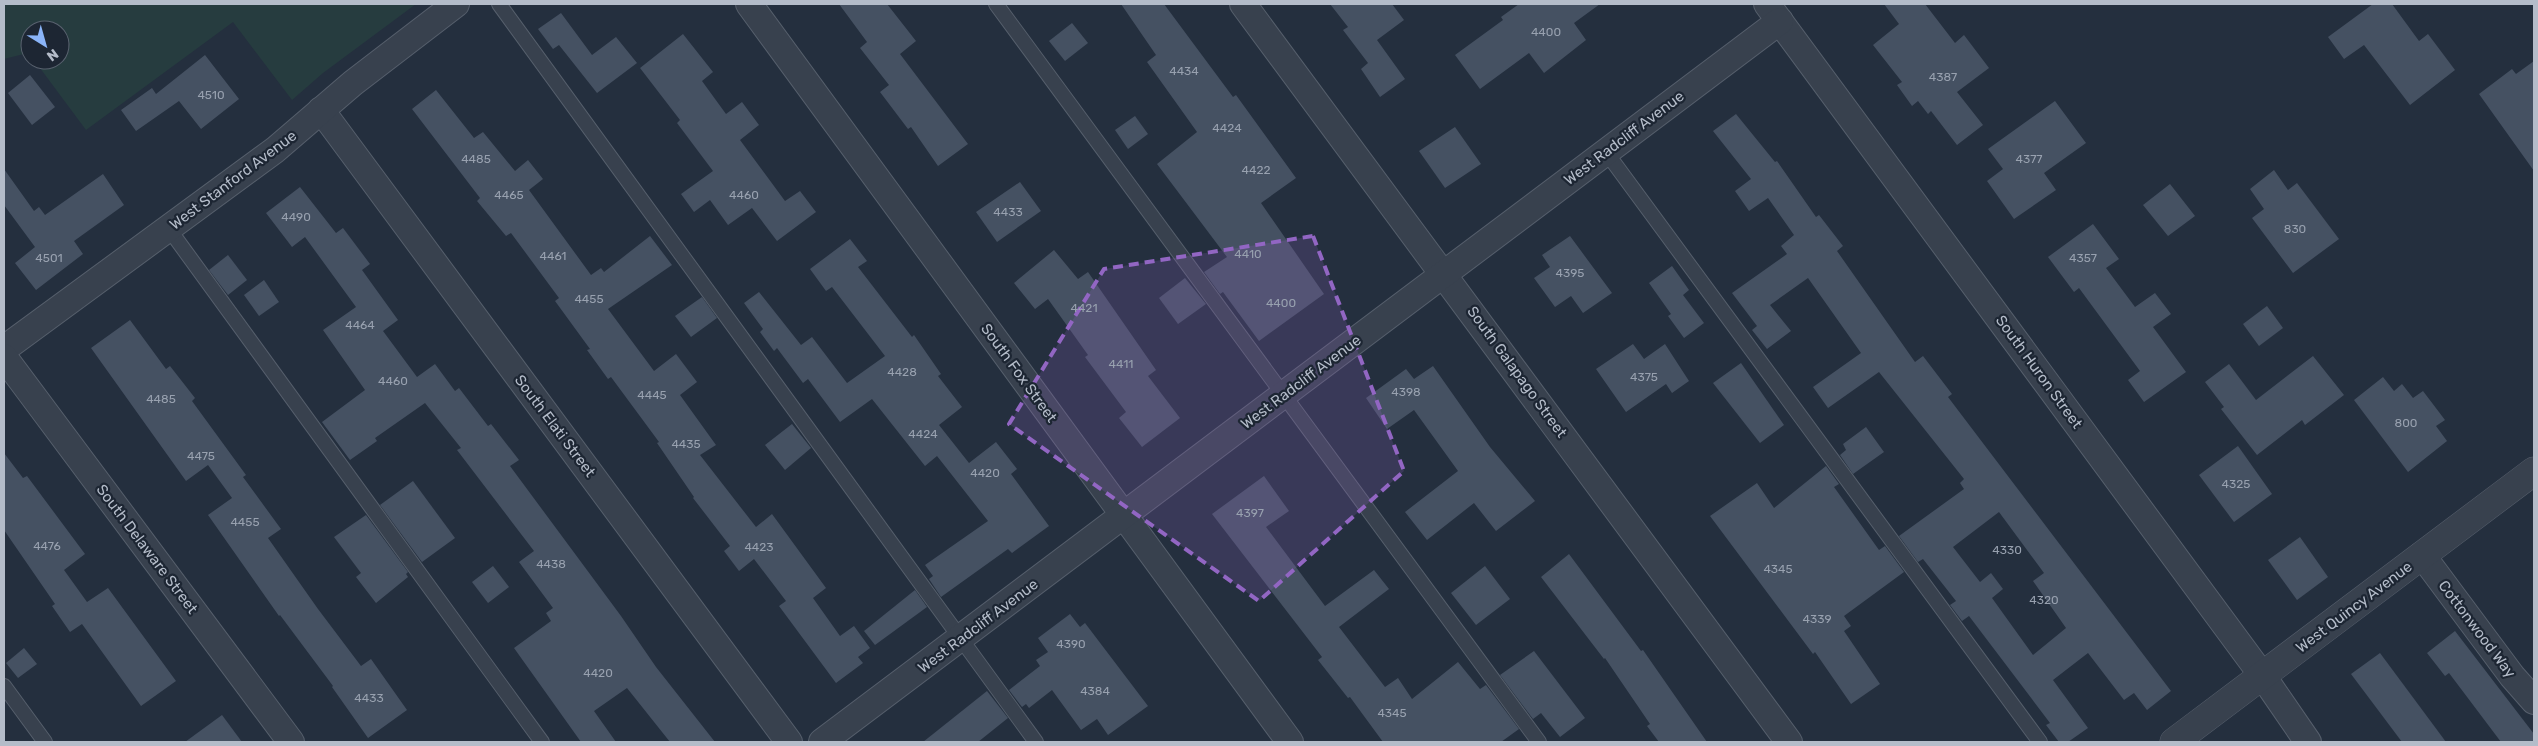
<svg xmlns="http://www.w3.org/2000/svg" width="2538" height="746" viewBox="0 0 2538 746" font-family="Rubik,sans-serif">
	<style>
		.green { fill: #263c3f }
		.building { fill: #455162; fill-rule: evenodd }
		.lines { fill: none; stroke-linecap: round; stroke-linejoin: round }
		.service-casing { stroke: #565f6c; stroke-width: 16 }
		.minor-casing { stroke: #565f6c; stroke-width: 28 }
		.tertiary-casing { stroke: #565f6c; stroke-width: 29 }
		.service { stroke: #38414e; stroke-width: 14 }
		.minor { stroke: #38414e; stroke-width: 26 }
		.tertiary { stroke: #38414e; stroke-width: 28 }
		.marked { fill: #9266c3; fill-opacity: 0.2; stroke: #9266c3; stroke-width: 4; stroke-dasharray: 10 6; stroke-linejoin: round }
		.labels { text-anchor: middle; dominant-baseline: central; stroke-width: 4.5; stroke-linejoin: round; paint-order: stroke }
		.number-label { font-size: 12px; fill: #98a1af }
		.street-label { font-size: 15px; fill: #b4bcc9; stroke: #1d2633 }
	</style>
	<rect width="100%" height="100%" fill="#242f3e"/>
	<!-- green -->
	<path class="green" d="M 4,4 L 416,4 L 323,73 L 292,100 L 233,22 L 86,130 L 34,60 L 60,60 L 60,30 L 30,30 L 30,54 L 28,53 L 4,59 Z"/>
	<!-- building -->
	<g class="building">
		<path d="M 839,4 L 887,4 L 916,41 L 900,54 L 968,144 L 938,166 L 911,127 L 908,129 L 880,92 L 889,85 L 860,48 L 867,42 Z"/>
		<path d="M 1121,4 L 1164,4 L 1233,97 L 1236,95 L 1296,178 L 1261,203 L 1324,294 L 1259,341 L 1223,292 L 1220,294 L 1204,272 L 1227,257 L 1157,164 L 1197,132 L 1147,62 L 1156,55 Z"/>
		<path d="M 1330,4 L 1392,4 L 1404,20 L 1377,40 L 1405,79 L 1380,97 L 1361,69 L 1368,63 L 1343,30 L 1348,27 Z"/>
		<path d="M 1519,4 L 1600,4 L 1574,23 L 1586,40 L 1544,73 L 1529,53 L 1480,89 L 1455,55 L 1503,20 L 1501,17 Z"/>
		<path d="M 1884,4 L 1925,4 L 1955,43 L 1964,35 L 1989,68 L 1957,92 L 1983,125 L 1957,145 L 1931,111 L 1928,114 L 1918,101 L 1912,106 L 1897,85 L 1902,82 L 1873,45 L 1899,24 Z"/>
		<path d="M 2373,4 L 2392,4 L 2419,41 L 2428,34 L 2455,70 L 2410,105 L 2364,45 L 2344,59 L 2328,37 Z"/>
		<path d="M 561,13 L 592,55 L 616,37 L 637,63 L 597,93 L 559,45 L 553,49 L 538,29 Z"/>
		<path d="M 1072,23 L 1088,43 L 1065,61 L 1049,41 Z"/>
		<path d="M 683,34 L 713,72 L 702,81 L 726,114 L 742,102 L 759,125 L 740,140 L 785,201 L 800,191 L 816,212 L 777,241 L 752,208 L 728,225 L 710,200 L 694,212 L 681,194 L 713,171 L 677,123 L 680,120 L 640,68 Z"/>
		<path d="M 205,55 L 239,99 L 201,129 L 179,101 L 136,131 L 121,110 L 152,88 L 156,94 Z"/>
		<path d="M 2534,61 L 2534,171 L 2479,94 L 2512,69 L 2516,74 Z"/>
		<path d="M 30,75 L 55,107 L 32,125 L 8,93 Z"/>
		<path d="M 436,90 L 474,138 L 483,132 L 515,171 L 528,160 L 543,179 L 529,190 L 591,275 L 601,268 L 604,272 L 650,236 L 672,265 L 608,309 L 654,371 L 676,354 L 697,382 L 680,395 L 716,445 L 700,455 L 756,527 L 772,514 L 826,588 L 813,598 L 840,636 L 854,626 L 870,648 L 858,657 L 863,663 L 836,683 L 779,606 L 786,601 L 754,559 L 739,571 L 724,551 L 730,546 L 693,498 L 694,497 L 657,443 L 659,442 L 611,377 L 608,379 L 587,350 L 590,349 L 555,301 L 559,298 L 511,233 L 506,236 L 477,201 L 480,198 L 412,109 Z"/>
		<path d="M 2055,101 L 2086,143 L 2044,173 L 2056,190 L 2014,219 L 1987,181 L 2003,169 L 1988,149 Z"/>
		<path d="M 1736,114 L 1775,162 L 1777,161 L 1816,217 L 1819,215 L 1843,246 L 1837,251 L 1915,362 L 1923,356 L 1952,394 L 1948,397 L 2171,691 L 2147,710 L 2134,693 L 2124,700 L 2088,653 L 2053,680 L 2088,728 L 2068,742 L 2059,742 L 2046,725 L 2050,723 L 1969,616 L 1962,621 L 1950,605 L 1956,601 L 1923,559 L 1918,562 L 1899,536 L 1964,489 L 1960,483 L 1964,479 L 1879,372 L 1828,408 L 1813,387 L 1861,353 L 1808,278 L 1770,305 L 1791,331 L 1767,349 L 1752,330 L 1757,326 L 1732,293 L 1787,254 L 1781,246 L 1794,235 L 1768,198 L 1749,211 L 1735,191 L 1751,179 L 1713,131 ZM 1999,512 L 2044,573 L 2033,581 L 2066,628 L 2033,655 L 1992,598 L 2003,589 L 1991,573 L 1980,582 L 1953,547 Z"/>
		<path d="M 1135,116 L 1148,134 L 1128,149 L 1115,130 Z"/>
		<path d="M 1455,127 L 1481,164 L 1445,188 L 1419,151 Z"/>
		<path d="M 4,169 L 34,211 L 39,207 L 45,215 L 103,174 L 124,205 L 74,241 L 83,254 L 36,290 L 15,263 L 35,247 L 4,205 Z"/>
		<path d="M 2274,170 L 2288,190 L 2297,183 L 2339,239 L 2293,273 L 2252,218 L 2264,209 L 2250,189 Z"/>
		<path d="M 1020,182 L 1041,211 L 997,242 L 976,212 Z"/>
		<path d="M 2170,184 L 2195,216 L 2168,236 L 2143,205 Z"/>
		<path d="M 300,187 L 336,233 L 343,228 L 370,264 L 362,270 L 398,320 L 383,331 L 417,377 L 435,364 L 455,391 L 459,388 L 488,426 L 491,424 L 519,460 L 510,466 L 621,616 L 656,667 L 715,742 L 670,742 L 627,688 L 594,711 L 616,742 L 581,742 L 514,648 L 551,621 L 546,613 L 553,608 L 519,562 L 534,551 L 457,450 L 461,448 L 425,403 L 375,438 L 377,441 L 350,460 L 322,422 L 365,390 L 323,330 L 356,307 L 305,237 L 292,247 L 266,213 Z"/>
		<path d="M 2093,224 L 2119,259 L 2106,268 L 2135,307 L 2155,293 L 2171,314 L 2153,327 L 2186,372 L 2144,402 L 2128,380 L 2140,371 L 2079,288 L 2074,292 L 2048,257 Z"/>
		<path d="M 1570,236 L 1612,293 L 1583,313 L 1571,296 L 1555,307 L 1534,278 L 1550,267 L 1542,255 Z"/>
		<path d="M 850,239 L 867,261 L 858,267 L 912,337 L 914,335 L 941,374 L 938,376 L 962,407 L 939,425 L 969,463 L 996,442 L 1017,469 L 1011,474 L 1049,526 L 1012,553 L 1008,549 L 941,597 L 929,579 L 933,576 L 925,565 L 988,521 L 937,456 L 925,466 L 872,399 L 840,422 L 808,379 L 803,383 L 777,348 L 774,351 L 760,332 L 763,329 L 744,303 L 759,292 L 801,345 L 812,337 L 847,383 L 885,356 L 832,287 L 826,291 L 810,269 Z"/>
		<path d="M 1054,250 L 1078,279 L 1088,272 L 1156,370 L 1148,376 L 1180,418 L 1142,447 L 1119,418 L 1126,412 L 1085,357 L 1088,355 L 1048,299 L 1035,309 L 1014,283 Z"/>
		<path d="M 228,255 L 247,280 L 228,295 L 209,270 Z"/>
		<path d="M 1672,266 L 1689,290 L 1683,295 L 1704,323 L 1684,338 L 1668,316 L 1671,314 L 1649,283 Z"/>
		<path d="M 1185,278 L 1206,304 L 1178,324 L 1159,298 Z"/>
		<path d="M 264,280 L 279,302 L 259,316 L 244,295 Z"/>
		<path d="M 702,297 L 717,318 L 691,337 L 675,316 Z"/>
		<path d="M 2267,306 L 2283,328 L 2259,346 L 2243,324 Z"/>
		<path d="M 130,320 L 166,369 L 170,366 L 195,398 L 192,401 L 246,475 L 243,477 L 281,529 L 268,538 L 318,609 L 361,666 L 371,659 L 407,710 L 368,738 L 332,687 L 333,686 L 280,615 L 279,616 L 208,515 L 232,498 L 208,465 L 186,481 L 91,348 Z"/>
		<path d="M 1633,344 L 1644,359 L 1665,344 L 1689,381 L 1672,393 L 1666,384 L 1626,412 L 1596,369 Z"/>
		<path d="M 2313,356 L 2344,395 L 2305,425 L 2302,420 L 2257,455 L 2221,409 L 2224,407 L 2205,382 L 2229,364 L 2256,400 Z"/>
		<path d="M 1741,363 L 1784,425 L 1760,443 L 1713,383 Z"/>
		<path d="M 1433,366 L 1490,447 L 1535,501 L 1496,531 L 1474,503 L 1427,540 L 1405,512 L 1458,471 L 1414,410 L 1387,429 L 1366,398 L 1406,369 L 1414,379 Z"/>
		<path d="M 2383,377 L 2394,391 L 2402,384 L 2413,398 L 2423,391 L 2445,420 L 2436,426 L 2447,441 L 2408,472 L 2354,400 Z"/>
		<path d="M 792,424 L 811,448 L 785,470 L 765,445 Z"/>
		<path d="M 1866,427 L 1884,452 L 1853,474 L 1840,455 L 1846,450 L 1843,444 Z"/>
		<path d="M 2238,446 L 2272,494 L 2234,522 L 2199,475 Z"/>
		<path d="M 4,453 L 23,478 L 27,476 L 85,554 L 64,570 L 87,602 L 108,588 L 176,681 L 141,706 L 82,624 L 70,632 L 52,606 L 55,604 L 4,530 Z"/>
		<path d="M 1826,466 L 1839,484 L 1834,487 L 1879,550 L 1885,546 L 1904,572 L 1844,616 L 1851,626 L 1844,631 L 1880,684 L 1851,704 L 1815,652 L 1813,654 L 1710,516 L 1757,483 L 1774,508 Z"/>
		<path d="M 1264,476 L 1289,511 L 1266,527 L 1325,606 L 1374,570 L 1389,589 L 1339,627 L 1385,687 L 1398,678 L 1412,699 L 1458,662 L 1480,689 L 1486,685 L 1519,729 L 1501,742 L 1383,742 L 1350,697 L 1348,698 L 1318,660 L 1322,657 L 1212,514 Z"/>
		<path d="M 413,481 L 455,538 L 422,562 L 380,505 Z"/>
		<path d="M 366,515 L 408,572 L 406,574 L 408,577 L 376,603 L 356,577 L 361,573 L 334,537 Z"/>
		<path d="M 2300,537 L 2328,577 L 2297,600 L 2268,560 Z"/>
		<path d="M 1569,554 L 1641,651 L 1643,650 L 1707,742 L 1659,742 L 1647,726 L 1650,724 L 1605,658 L 1604,659 L 1541,577 Z"/>
		<path d="M 493,566 L 509,587 L 488,603 L 472,582 Z"/>
		<path d="M 1485,566 L 1510,599 L 1476,625 L 1451,593 Z"/>
		<path d="M 915,590 L 927,607 L 875,645 L 864,631 Z"/>
		<path d="M 1070,614 L 1080,627 L 1085,623 L 1148,706 L 1108,735 L 1097,719 L 1081,730 L 1052,690 L 1029,708 L 1026,704 L 1022,707 L 1009,690 L 1040,666 L 1036,660 L 1048,652 L 1038,638 Z"/>
		<path d="M 2455,631 L 2534,734 L 2534,742 L 2501,742 L 2449,673 L 2445,676 L 2427,653 Z"/>
		<path d="M 24,648 L 37,664 L 18,678 L 6,663 Z"/>
		<path d="M 1534,651 L 1585,718 L 1560,737 L 1541,713 L 1533,719 L 1500,675 Z"/>
		<path d="M 2380,653 L 2446,742 L 2402,742 L 2351,674 Z"/>
		<path d="M 987,691 L 1008,718 L 978,742 L 923,742 Z"/>
		<path d="M 222,715 L 242,742 L 185,742 Z"/>
	</g>
	<g class="lines">
		<defs>
			<g id="service">
				<path d="M 499,4 L 1036,742"/>
				<path d="M 996,4 L 1539,742"/>
				<path d="M 1606,152 L 2040,742"/>
				<path d="M 169,229 L 542,742"/>
				<path d="M 4,686 L 45,742"/>
			</g>
			<g id="minor">
				<path d="M 749,4 L 1290,742"/>
				<path d="M 1243,4 L 1789,742"/>
				<path d="M 1767,4 L 2262,675 L 2308,742"/>
				<path d="M 321,110 L 789,742"/>
				<path d="M 4,349 L 275,150 L 353,83 L 456,4"/>
				<path d="M 4,357 L 291,742"/>
				<path d="M 2422,555 L 2512,676 L 2534,701"/>
				<path d="M 822,742 L 1780,21"/>
			</g>
			<path id="tertiary" d="M 2174,742 L 2534,471"/>
		</defs>
		<!-- service casing -->
		<use href="#service" class="service-casing"/>
		<!-- minor casing -->
		<use href="#minor" class="minor-casing"/>
		<!-- tertiary casing -->
		<use href="#tertiary" class="tertiary-casing"/>
		<!-- service -->
		<use href="#service" class="service"/>
		<!-- minor -->
		<use href="#minor" class="minor"/>
		<!-- tertiary -->
		<use href="#tertiary" class="tertiary"/>
	</g>
	<!-- marked area -->
	<path class="marked" d="M 1313,236 L 1404,471 L 1259,601 L 1009,424 L 1104,269 Z"/>
	<g class="labels">
		<!-- number labels -->
		<g class="number-label">
			<text x="1546" y="32">4400</text>
			<text x="1184" y="71">4434</text>
			<text x="1943" y="77">4387</text>
			<text x="211" y="95">4510</text>
			<text x="1227" y="128">4424</text>
			<text x="476" y="159">4485</text>
			<text x="2029" y="159">4377</text>
			<text x="1256" y="170">4422</text>
			<text x="509" y="195">4465</text>
			<text x="744" y="195">4460</text>
			<text x="1008" y="212">4433</text>
			<text x="296" y="217">4490</text>
			<text x="2295" y="229">830</text>
			<text x="1248" y="254">4410</text>
			<text x="553" y="256">4461</text>
			<text x="49" y="258">4501</text>
			<text x="2083" y="258">4357</text>
			<text x="1570" y="273">4395</text>
			<text x="589" y="299">4455</text>
			<text x="1281" y="303">4400</text>
			<text x="1084" y="308">4421</text>
			<text x="360" y="325">4464</text>
			<text x="1121" y="364">4411</text>
			<text x="902" y="372">4428</text>
			<text x="1644" y="377">4375</text>
			<text x="393" y="381">4460</text>
			<text x="1406" y="392">4398</text>
			<text x="652" y="395">4445</text>
			<text x="161" y="399">4485</text>
			<text x="2406" y="423">800</text>
			<text x="923" y="434">4424</text>
			<text x="686" y="444">4435</text>
			<text x="201" y="456">4475</text>
			<text x="985" y="473">4420</text>
			<text x="2236" y="484">4325</text>
			<text x="1250" y="513">4397</text>
			<text x="245" y="522">4455</text>
			<text x="47" y="546">4476</text>
			<text x="759" y="547">4423</text>
			<text x="2007" y="550">4330</text>
			<text x="551" y="564">4438</text>
			<text x="1778" y="569">4345</text>
			<text x="2044" y="600">4320</text>
			<text x="1817" y="619">4339</text>
			<text x="1071" y="644">4390</text>
			<text x="598" y="673">4420</text>
			<text x="1095" y="691">4384</text>
			<text x="369" y="698">4433</text>
			<text x="1392" y="713">4345</text>
		</g>
		<!-- street labels -->
		<g class="street-label">
			<text transform="translate(1624 138) rotate(-37)">West Radcliff Avenue</text>
			<text transform="translate(233 180) rotate(-37)">West Stanford Avenue</text>
			<text transform="translate(1517 372) rotate(54)">South Galapago Street</text>
			<text transform="translate(2039 372) rotate(54)">South Huron Street</text>
			<text transform="translate(1019 373) rotate(54)">South Fox Street</text>
			<text transform="translate(1301 382) rotate(-37)">West Radcliff Avenue</text>
			<text transform="translate(555 426) rotate(53)">South Elati Street</text>
			<text transform="translate(147 549) rotate(53)">South Delaware Street</text>
			<text transform="translate(2354 607) rotate(-37)">West Quincy Avenue</text>
			<text transform="translate(978 626) rotate(-37)">West Radcliff Avenue</text>
			<text transform="translate(2477 629) rotate(53)">Cottonwood Way</text>
		</g>
	</g>
	<!-- border -->
	<rect width="2538" height="746" fill="none" stroke="#b4bcc9" stroke-width="10"/>
	<!-- north arrow -->
	<g transform="translate(45 45) rotate(143)"><circle r="24" fill="#1d2633" stroke="#59626f"/>
	<path d="M0-4L9 19L0 12L-9 19Z" fill="#8ab4f8"/>
	<text y="-8" font-size="14" font-weight="bold" text-anchor="middle" fill="#b4bcc9">N</text>
	</g>
</svg>
